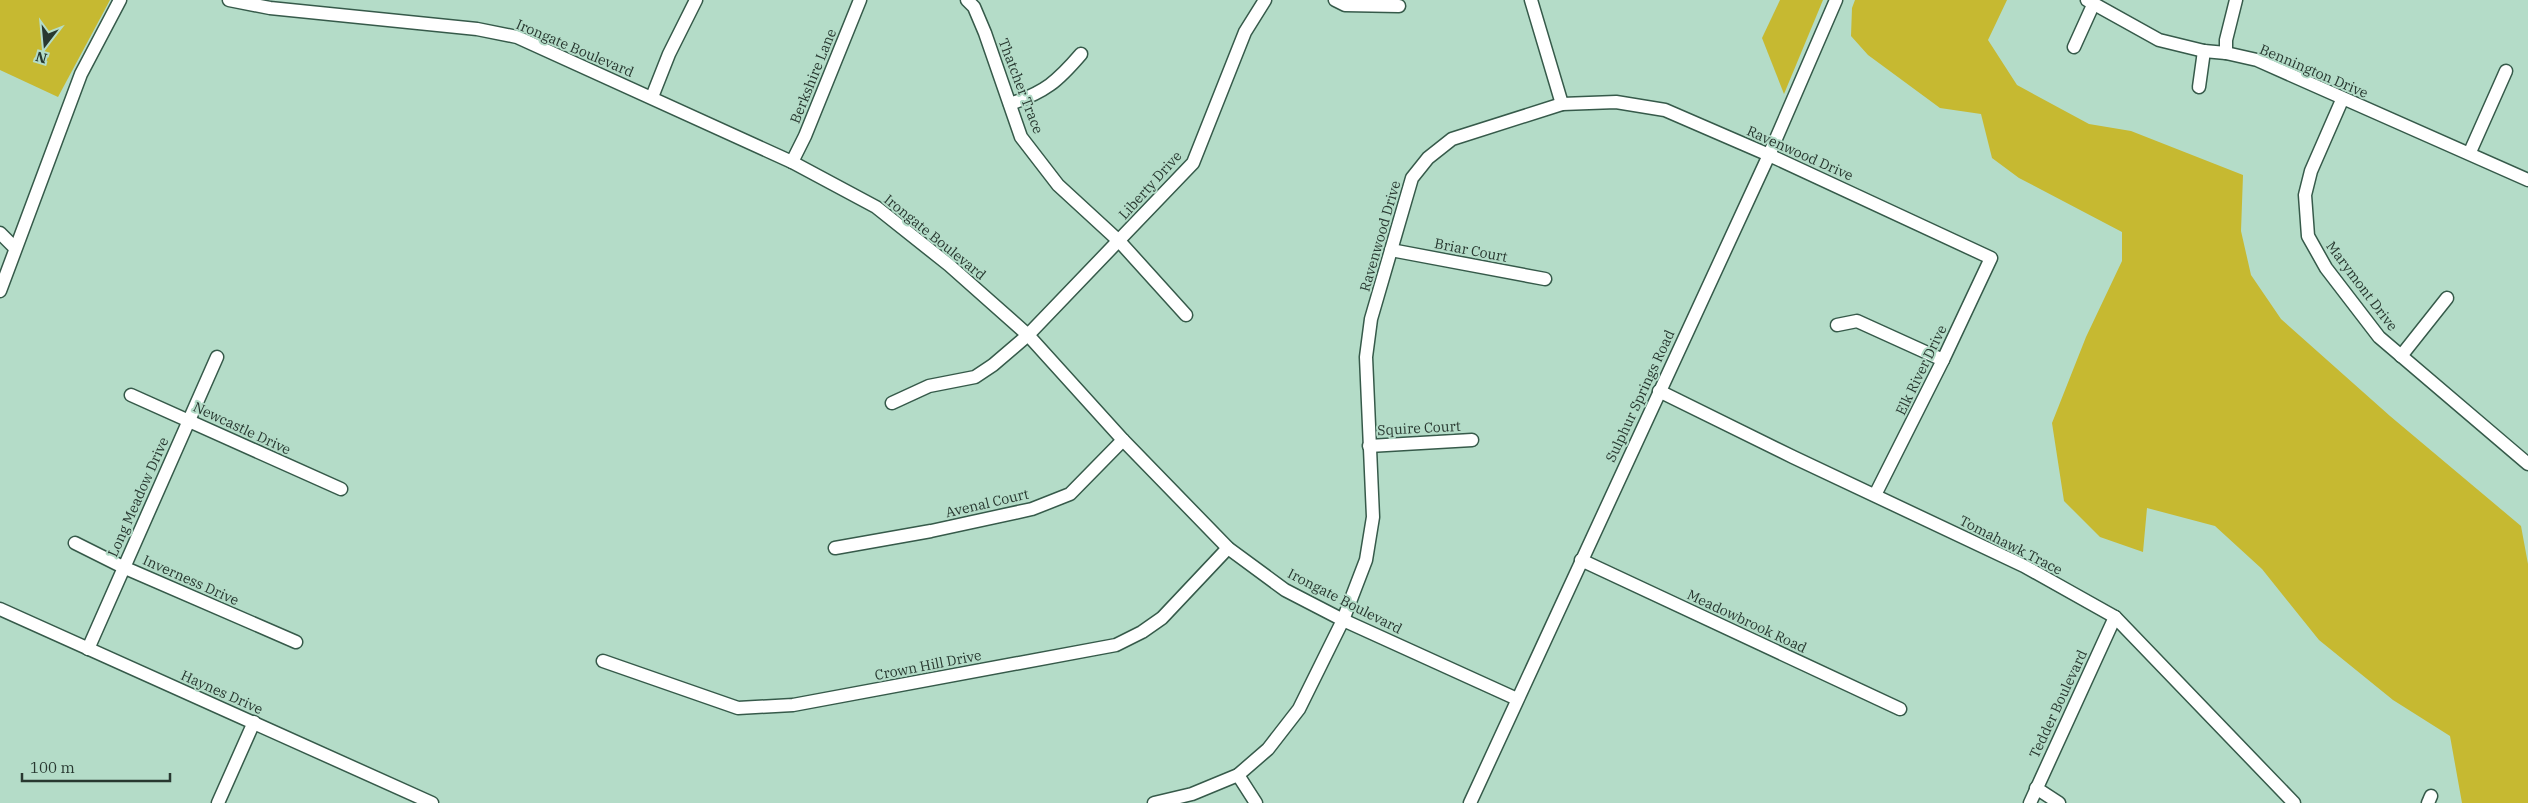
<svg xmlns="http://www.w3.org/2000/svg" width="2528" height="803" viewBox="0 0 2528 803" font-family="'IBM Plex Serif',serif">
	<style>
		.green { fill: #c6b931 }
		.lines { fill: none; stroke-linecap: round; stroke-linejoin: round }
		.minor-casing { stroke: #365a4a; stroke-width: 15 }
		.minor { stroke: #fff; stroke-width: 12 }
		.labels { text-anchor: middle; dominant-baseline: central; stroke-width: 4; stroke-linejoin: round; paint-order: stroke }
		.street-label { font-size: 14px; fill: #283830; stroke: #b4dcc8 }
	</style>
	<rect width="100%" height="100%" fill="#b4dcc8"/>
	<!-- green -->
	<g class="green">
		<path d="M 0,0 L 110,0 L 58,97 L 0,70 Z"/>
		<path d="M 1780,0 L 1823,0 L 1784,94 L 1762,38 Z"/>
		<path d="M 1855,0 L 2007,0 L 1988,40 L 2017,85 L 2089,124 L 2131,131 L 2243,175 L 2241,231 L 2251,275 L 2281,319 L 2390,416 L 2521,526 L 2528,564 L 2528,803 L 2462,803 L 2450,736 L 2393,700 L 2319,640 L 2262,569 L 2215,526 L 2147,508 L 2143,552 L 2100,537 L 2064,501 L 2052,423 L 2086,337 L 2122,261 L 2122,232 L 2019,178 L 1992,158 L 1981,114 L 1940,108 L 1868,55 L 1851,36 L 1852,8 Z"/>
	</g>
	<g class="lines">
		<defs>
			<g id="minor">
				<path d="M 229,0 L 270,8 L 477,29 L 517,37 L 792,162 L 876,207 L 949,265 L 1028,335 L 1123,440 L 1228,548 L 1285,590 L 1343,620 L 1517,699"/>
				<path d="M 967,0 L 974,7 L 985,33 L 1021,137 L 1058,185 L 1120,242 L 1186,315"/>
				<path d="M 1335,0 L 1345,5 L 1399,6"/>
				<path d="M 1531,0 L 1562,104"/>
				<path d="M 2087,0 L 2159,40 L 2204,51 L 2226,53 L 2257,60 L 2528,180"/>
				<path d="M 2074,47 L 2093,5"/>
				<path d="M 2226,53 L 2226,40 L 2236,0"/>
				<path d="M 2199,87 L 2204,51"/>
				<path d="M 652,97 L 669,54 L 696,0"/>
				<path d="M 2342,100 L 2311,171 L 2305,195 L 2308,236 L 2326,268 L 2379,337 L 2528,464"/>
				<path d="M 1010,104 C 1045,92 1057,82 1081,54"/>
				<path d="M 2470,152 L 2506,71"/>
				<path d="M 792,162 L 805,136 L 860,0"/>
				<path d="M 0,233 L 15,248"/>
				<path d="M 1391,250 L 1545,279"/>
				<path d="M 0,291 L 81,74 L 120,0"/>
				<path d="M 1837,325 L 1857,321 L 1943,360"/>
				<path d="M 2401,356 L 2447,298"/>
				<path d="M 1659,391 L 1793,457 L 2024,566 L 2115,617 L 2294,803"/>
				<path d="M 131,395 L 341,489"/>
				<path d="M 892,403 L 929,386 L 975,377 L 993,365 L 1028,335 L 1193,163 L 1245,32 L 1265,0"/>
				<path d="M 1369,446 L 1472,440"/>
				<path d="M 75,543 L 123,567 L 296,642"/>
				<path d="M 835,548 L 931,531 L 1032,509 L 1070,494 L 1123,440"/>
				<path d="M 1581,560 L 1900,709"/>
				<path d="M 0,609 L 432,803"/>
				<path d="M 88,649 L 217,357"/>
				<path d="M 603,661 L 738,708 L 793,705 L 1116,645 L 1142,632 L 1162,618 L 1228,548"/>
				<path d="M 1238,775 L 1256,803"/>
				<path d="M 2036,788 L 2059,803"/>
				<path d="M 218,803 L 254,722"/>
				<path d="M 1154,803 L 1192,794 L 1238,775 L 1268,749 L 1299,709 L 1343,620 L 1366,560 L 1373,517 L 1366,357 L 1371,319 L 1412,178 L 1428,158 L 1452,139 L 1562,104 L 1616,102 L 1665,110 L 1769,155 L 1991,258 L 1943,360 L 1875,495"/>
				<path d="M 1470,803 L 1769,155 L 1836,0"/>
				<path d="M 2030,803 L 2115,617"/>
				<path d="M 2428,803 L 2431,796"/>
			</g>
		</defs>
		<!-- minor casing -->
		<use href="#minor" class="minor-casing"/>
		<!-- minor -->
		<use href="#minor" class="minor"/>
	</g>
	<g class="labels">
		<!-- street labels -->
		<g class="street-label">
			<text transform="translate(575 48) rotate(23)">Irongate Boulevard</text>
			<text transform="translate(2314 71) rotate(23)">Bennington Drive</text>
			<text transform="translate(813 76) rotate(-68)">Berkshire Lane</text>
			<text transform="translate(1021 86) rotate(69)">Thatcher Trace</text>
			<text transform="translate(1800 153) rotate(24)">Ravenwood Drive</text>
			<text transform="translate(1150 185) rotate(-48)">Liberty Drive</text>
			<text transform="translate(1380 236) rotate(-74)">Ravenwood Drive</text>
			<text transform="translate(935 237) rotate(39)">Irongate Boulevard</text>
			<text transform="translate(1471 250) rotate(11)">Briar Court</text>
			<text transform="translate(2362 286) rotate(53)">Marymont Drive</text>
			<text transform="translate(1921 370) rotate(-64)">Elk River Drive</text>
			<text transform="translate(1640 396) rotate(-65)">Sulphur Springs Road</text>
			<text transform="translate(242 428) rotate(25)">Newcastle Drive</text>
			<text transform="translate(1419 428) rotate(-3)">Squire Court</text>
			<text transform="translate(138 497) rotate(-66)">Long Meadow Drive</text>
			<text transform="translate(987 503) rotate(-13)">Avenal Court</text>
			<text transform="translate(2011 545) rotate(27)">Tomahawk Trace</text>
			<text transform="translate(191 580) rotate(24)">Inverness Drive</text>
			<text transform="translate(1345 601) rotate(27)">Irongate Boulevard</text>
			<text transform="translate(1747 621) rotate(25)">Meadowbrook Road</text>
			<text transform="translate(928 665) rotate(-11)">Crown Hill Drive</text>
			<text transform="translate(222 692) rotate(24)">Haynes Drive</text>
			<text transform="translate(2058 704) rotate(-65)">Tedder Boulevard</text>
		</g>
	</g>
	<!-- north arrow -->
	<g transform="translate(45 45) rotate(196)" stroke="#b4dcc8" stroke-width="4" paint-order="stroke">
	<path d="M0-4L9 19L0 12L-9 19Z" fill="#283830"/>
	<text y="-8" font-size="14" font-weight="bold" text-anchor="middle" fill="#283830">N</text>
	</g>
	<!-- scale -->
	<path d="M22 773v8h148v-8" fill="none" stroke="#283830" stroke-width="2.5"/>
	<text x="30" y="773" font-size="15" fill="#283830" stroke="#b4dcc8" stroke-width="4" paint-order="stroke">100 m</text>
</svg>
